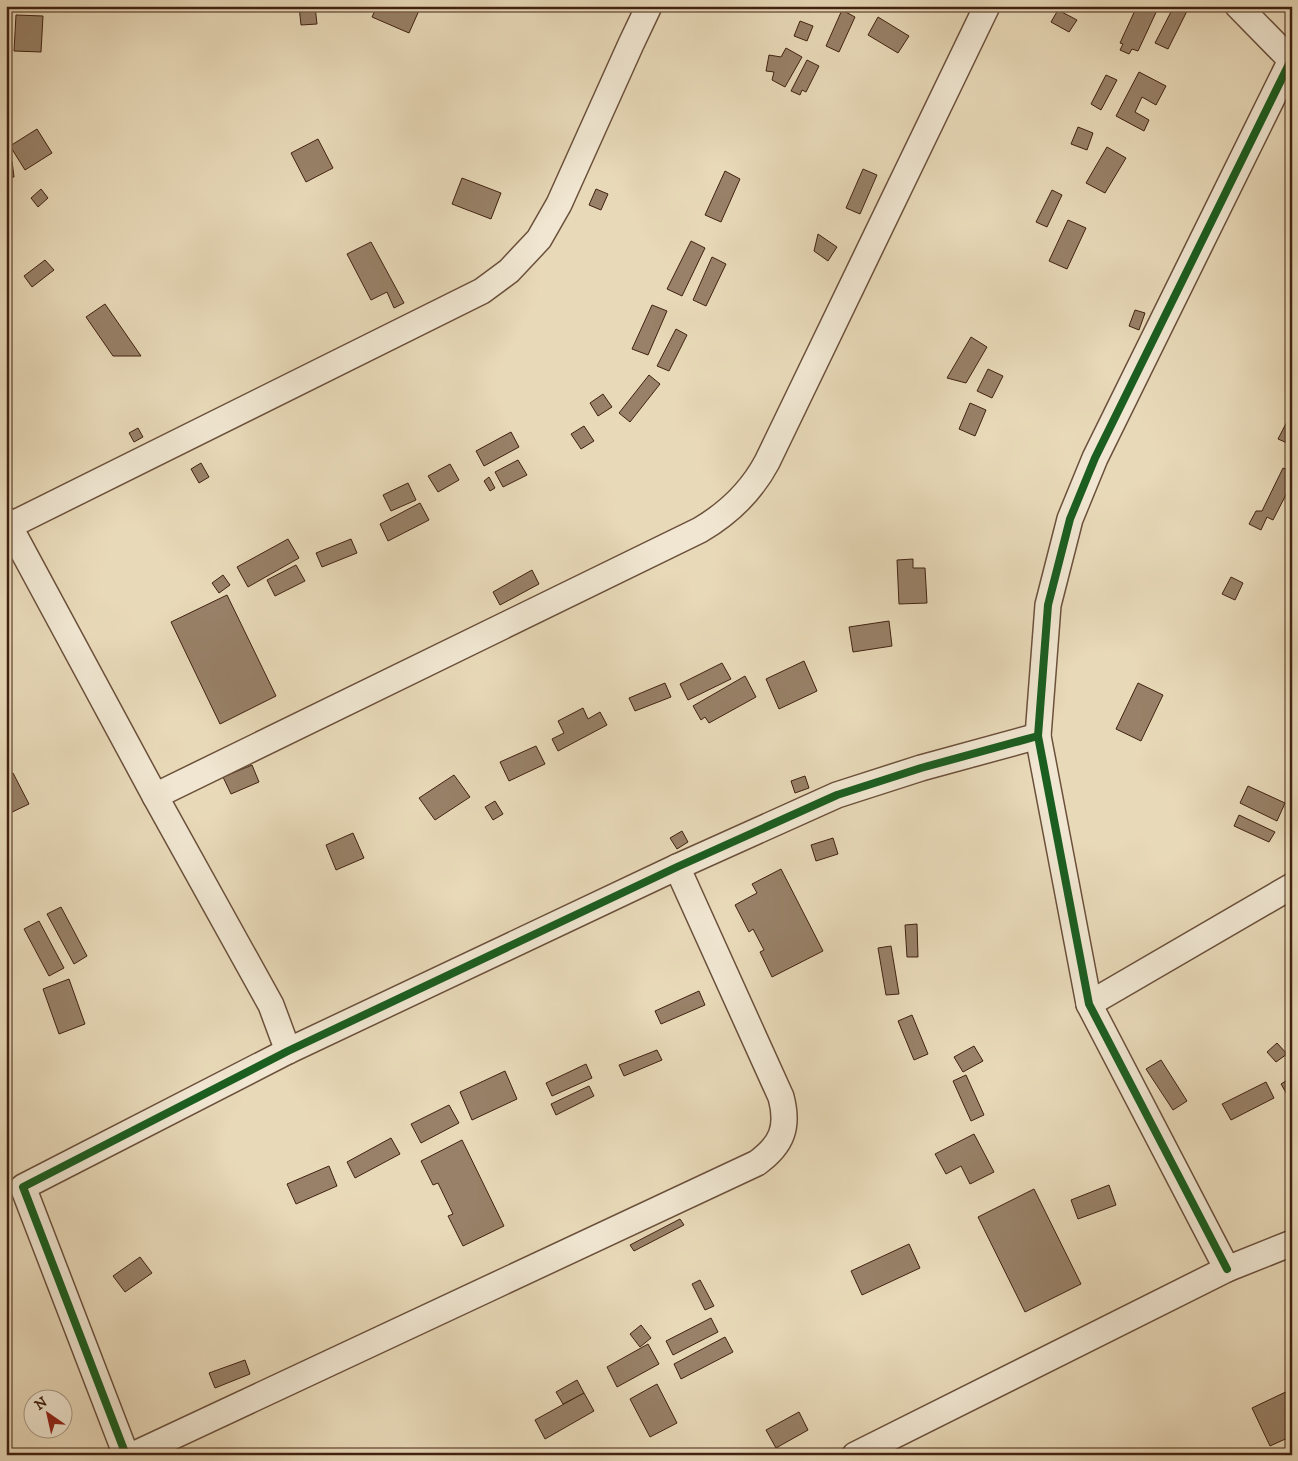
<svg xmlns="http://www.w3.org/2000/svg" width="1298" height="1461" viewBox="0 0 1298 1461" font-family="'IM FELL DW Pica',serif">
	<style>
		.building { fill: #988168; stroke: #412211 }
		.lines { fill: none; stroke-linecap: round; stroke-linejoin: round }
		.street-casing { stroke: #6b503b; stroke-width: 28 }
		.street { stroke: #f0e6d1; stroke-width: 25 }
		.cycleway-casing { stroke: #f0e6d1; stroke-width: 11 }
		.cycleway { stroke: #1b5e20; stroke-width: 8 }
	</style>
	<rect width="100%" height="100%" fill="#e8d9b8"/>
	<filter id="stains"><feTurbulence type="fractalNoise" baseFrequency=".004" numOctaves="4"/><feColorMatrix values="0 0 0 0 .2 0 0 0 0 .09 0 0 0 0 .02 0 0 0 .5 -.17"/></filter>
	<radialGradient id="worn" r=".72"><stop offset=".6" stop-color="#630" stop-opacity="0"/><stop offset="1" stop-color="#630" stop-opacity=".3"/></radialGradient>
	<!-- building -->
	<g class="building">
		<path d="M 299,6 L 315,6 L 317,24 L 301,25 Z"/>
		<path d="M 377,6 L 421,6 L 409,33 L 372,17 Z"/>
		<path d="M 1137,6 L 1159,6 L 1138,51 L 1132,49 L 1129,54 L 1120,50 L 1123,44 L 1120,43 Z"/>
		<path d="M 1174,6 L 1187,11 L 1168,49 L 1155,43 Z"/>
		<path d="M 842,10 L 855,17 L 839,52 L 826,46 Z"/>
		<path d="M 1058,10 L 1077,20 L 1069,32 L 1051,22 Z"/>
		<path d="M 16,15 L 43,16 L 41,52 L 14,51 Z"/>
		<path d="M 878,17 L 909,36 L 898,53 L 868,35 Z"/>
		<path d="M 800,21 L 813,26 L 807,41 L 794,36 Z"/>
		<path d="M 786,48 L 802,57 L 785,87 L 772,80 L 774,72 L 766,71 L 769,55 L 781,57 Z"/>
		<path d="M 807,60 L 819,66 L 806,92 L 802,90 L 800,95 L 791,91 Z"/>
		<path d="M 1139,72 L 1166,86 L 1156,105 L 1142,97 L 1135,112 L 1149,120 L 1144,131 L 1116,116 Z"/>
		<path d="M 1106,75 L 1117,80 L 1101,110 L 1091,104 Z"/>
		<path d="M 1078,127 L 1093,133 L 1087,150 L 1071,144 Z"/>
		<path d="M 37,129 L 52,153 L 25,170 L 10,146 Z"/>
		<path d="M 318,139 L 333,168 L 306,182 L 291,153 Z"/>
		<path d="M 1107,147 L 1126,158 L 1105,193 L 1086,183 Z"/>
		<path d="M 12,161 L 14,177 L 6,178 L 6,162 Z"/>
		<path d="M 863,169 L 877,175 L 860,214 L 846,208 Z"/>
		<path d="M 725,171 L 740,179 L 721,222 L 705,215 Z"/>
		<path d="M 462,178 L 501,193 L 491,219 L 452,204 Z"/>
		<path d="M 41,189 L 48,198 L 38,207 L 31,198 Z"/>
		<path d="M 596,189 L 608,194 L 601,210 L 589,205 Z"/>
		<path d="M 1052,190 L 1062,195 L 1047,227 L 1036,222 Z"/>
		<path d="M 1068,220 L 1086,228 L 1067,269 L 1049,261 Z"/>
		<path d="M 818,234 L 837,247 L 828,261 L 814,251 Z"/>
		<path d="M 691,241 L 705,248 L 682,296 L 667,289 Z"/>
		<path d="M 371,242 L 404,303 L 394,308 L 387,292 L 371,300 L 347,254 Z"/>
		<path d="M 712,257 L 726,264 L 706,306 L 693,300 Z"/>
		<path d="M 45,260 L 54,270 L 32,287 L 24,276 Z"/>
		<path d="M 105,304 L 141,356 L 113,356 L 86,317 Z"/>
		<path d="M 652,305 L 667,311 L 648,355 L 632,349 Z"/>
		<path d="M 1135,310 L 1145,313 L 1139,330 L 1129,326 Z"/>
		<path d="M 676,329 L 687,335 L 669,371 L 657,366 Z"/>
		<path d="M 971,337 L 987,347 L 966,383 L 947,378 Z"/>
		<path d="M 988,369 L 1003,376 L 992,398 L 977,391 Z"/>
		<path d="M 649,375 L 660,384 L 630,422 L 619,413 Z"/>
		<path d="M 603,394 L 612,407 L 598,416 L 590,403 Z"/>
		<path d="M 970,403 L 986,410 L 975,436 L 959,429 Z"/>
		<path d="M 1292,412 L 1292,445 L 1278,439 Z"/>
		<path d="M 584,426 L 594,441 L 581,449 L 571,434 Z"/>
		<path d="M 138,428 L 143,437 L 134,442 L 129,433 Z"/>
		<path d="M 511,432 L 519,447 L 484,466 L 476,451 Z"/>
		<path d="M 518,460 L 527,475 L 503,487 L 495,472 Z"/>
		<path d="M 201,463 L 209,477 L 199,483 L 191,469 Z"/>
		<path d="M 450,464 L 459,480 L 438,492 L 428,476 Z"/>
		<path d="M 1283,468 L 1292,472 L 1292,483 L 1273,520 L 1267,517 L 1261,530 L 1249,524 L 1256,511 L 1262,511 Z"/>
		<path d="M 489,477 L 495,488 L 490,491 L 484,481 Z"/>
		<path d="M 408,483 L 416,500 L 391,511 L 383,495 Z"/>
		<path d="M 420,503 L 429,520 L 388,541 L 380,524 Z"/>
		<path d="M 288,539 L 299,558 L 248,587 L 237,567 Z"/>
		<path d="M 351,539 L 357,553 L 322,567 L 316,553 Z"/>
		<path d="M 913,559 L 913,568 L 925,568 L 927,603 L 899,604 L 897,560 Z"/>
		<path d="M 296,565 L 305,581 L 275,596 L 267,580 Z"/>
		<path d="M 532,570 L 539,584 L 500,605 L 493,592 Z"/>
		<path d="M 223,575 L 230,585 L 219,593 L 212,583 Z"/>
		<path d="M 1231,577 L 1243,583 L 1235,600 L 1222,594 Z"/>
		<path d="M 227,595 L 276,696 L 220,724 L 171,622 Z"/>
		<path d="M 889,621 L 892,646 L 853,652 L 849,627 Z"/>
		<path d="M 804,661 L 817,691 L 779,709 L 766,679 Z"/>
		<path d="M 722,663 L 731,679 L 688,700 L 680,684 Z"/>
		<path d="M 745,676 L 756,697 L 709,723 L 705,717 L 701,720 L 693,706 Z"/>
		<path d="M 665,683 L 671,697 L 635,711 L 629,698 Z"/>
		<path d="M 1138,683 L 1163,695 L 1141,741 L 1116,729 Z"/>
		<path d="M 583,708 L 588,719 L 600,712 L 607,725 L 558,751 L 552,739 L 564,733 L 558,721 Z"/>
		<path d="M 536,746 L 545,764 L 509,781 L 500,762 Z"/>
		<path d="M 252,765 L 259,782 L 231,794 L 223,777 Z"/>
		<path d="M 13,773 L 29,804 L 6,815 L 6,776 Z"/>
		<path d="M 454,775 L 470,797 L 435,820 L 419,798 Z"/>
		<path d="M 805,776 L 809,788 L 795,793 L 791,781 Z"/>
		<path d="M 1248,786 L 1285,803 L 1277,821 L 1240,803 Z"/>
		<path d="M 495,801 L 503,814 L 493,820 L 485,807 Z"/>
		<path d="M 1239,815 L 1275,832 L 1269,842 L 1234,826 Z"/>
		<path d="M 682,831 L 688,842 L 677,849 L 670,838 Z"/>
		<path d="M 353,833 L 364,858 L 336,870 L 326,845 Z"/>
		<path d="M 833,838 L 838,854 L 816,861 L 811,845 Z"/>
		<path d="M 781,869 L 823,951 L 772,977 L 760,952 L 764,950 L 753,929 L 749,932 L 735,905 L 757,893 L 752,884 Z"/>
		<path d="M 61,907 L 87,956 L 74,964 L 47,914 Z"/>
		<path d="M 39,921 L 64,968 L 49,976 L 24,929 Z"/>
		<path d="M 917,924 L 918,957 L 907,957 L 905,925 Z"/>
		<path d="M 891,946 L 899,994 L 886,995 L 878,948 Z"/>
		<path d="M 69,979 L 85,1024 L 59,1034 L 43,989 Z"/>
		<path d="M 699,991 L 705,1005 L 661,1024 L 655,1011 Z"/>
		<path d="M 912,1015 L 928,1054 L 914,1060 L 898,1021 Z"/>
		<path d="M 1277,1043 L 1287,1054 L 1276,1062 L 1267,1052 Z"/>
		<path d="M 974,1046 L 983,1061 L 963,1072 L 954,1057 Z"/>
		<path d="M 657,1050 L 662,1060 L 624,1076 L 619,1065 Z"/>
		<path d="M 1161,1060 L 1187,1101 L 1173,1110 L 1146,1069 Z"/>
		<path d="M 586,1064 L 592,1078 L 552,1096 L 546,1083 Z"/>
		<path d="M 505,1071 L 517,1099 L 472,1120 L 460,1092 Z"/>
		<path d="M 966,1075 L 984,1115 L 971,1121 L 953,1081 Z"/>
		<path d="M 1292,1077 L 1292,1094 L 1288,1096 L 1281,1084 Z"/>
		<path d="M 1266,1082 L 1274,1098 L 1231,1120 L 1222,1104 Z"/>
		<path d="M 589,1086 L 594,1096 L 556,1115 L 551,1104 Z"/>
		<path d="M 449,1105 L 459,1123 L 421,1143 L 411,1124 Z"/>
		<path d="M 974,1134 L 994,1172 L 970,1184 L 961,1166 L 946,1174 L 935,1154 Z"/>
		<path d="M 391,1138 L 400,1154 L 355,1178 L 347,1162 Z"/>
		<path d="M 462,1140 L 504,1226 L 463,1246 L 448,1216 L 453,1214 L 438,1183 L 433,1185 L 421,1161 Z"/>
		<path d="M 329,1166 L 337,1186 L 296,1204 L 287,1184 Z"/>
		<path d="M 1109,1185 L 1116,1205 L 1078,1219 L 1071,1200 Z"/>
		<path d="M 1034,1189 L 1081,1284 L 1025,1312 L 978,1217 Z"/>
		<path d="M 680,1219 L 684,1225 L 634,1251 L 630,1245 Z"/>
		<path d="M 909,1244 L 920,1268 L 862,1295 L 851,1271 Z"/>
		<path d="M 140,1257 L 152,1273 L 125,1292 L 113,1276 Z"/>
		<path d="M 700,1280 L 714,1306 L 705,1310 L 692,1284 Z"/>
		<path d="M 711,1318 L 718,1332 L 673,1355 L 666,1341 Z"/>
		<path d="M 641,1325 L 651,1338 L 640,1347 L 630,1334 Z"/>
		<path d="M 725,1337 L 733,1352 L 681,1379 L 674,1364 Z"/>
		<path d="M 648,1344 L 659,1364 L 617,1387 L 607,1367 Z"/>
		<path d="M 245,1360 L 250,1374 L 215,1388 L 209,1373 Z"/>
		<path d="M 577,1380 L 584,1393 L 563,1404 L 556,1392 Z"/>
		<path d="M 657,1384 L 677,1423 L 650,1437 L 630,1399 Z"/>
		<path d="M 1292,1389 L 1292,1436 L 1270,1446 L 1252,1408 Z"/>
		<path d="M 584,1393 L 594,1411 L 545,1439 L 535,1420 Z"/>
		<path d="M 799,1412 L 808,1430 L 776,1448 L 766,1430 Z"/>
	</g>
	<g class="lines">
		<defs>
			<g id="street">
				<path d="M 1238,6 L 1291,60"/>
				<path d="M 6,520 L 155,796 L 271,1005 L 288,1051"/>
				<path d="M 9,526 L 482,291 L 509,271 L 539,239 L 559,204 L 631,44 L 649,6"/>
				<path d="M 155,796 L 700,530 C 729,513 751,492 767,462 L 987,6"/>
				<path d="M 1089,1004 L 1292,886"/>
				<path d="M 1227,1269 L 1089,1004 L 1038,736 L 1048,605 L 1070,519 L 1095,458 L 1292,58"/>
				<path d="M 126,1455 L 23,1187 L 288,1051 L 677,867 L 837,795 L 921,768 L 1038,736"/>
				<path d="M 133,1455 L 757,1163 C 782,1145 789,1127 781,1097 L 677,867"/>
				<path d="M 855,1455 L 1227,1269 L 1292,1243"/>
			</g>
		</defs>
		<!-- street casing -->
		<use href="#street" class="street-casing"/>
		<!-- street -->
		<use href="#street" class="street"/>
		<defs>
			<g id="cycleway">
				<path d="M 1227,1269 L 1089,1004 L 1038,736 L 1048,605 L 1070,519 L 1095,458 L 1292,58"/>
				<path d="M 126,1455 L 23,1187 L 288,1051 L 677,867 L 837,795 L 921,768 L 1038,736"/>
			</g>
		</defs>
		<!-- cycleway casing -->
		<use href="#cycleway" class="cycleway-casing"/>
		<!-- cycleway -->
		<use href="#cycleway" class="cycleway"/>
	</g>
	<!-- margin -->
	<rect width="1298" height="1461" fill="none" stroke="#e8d9b8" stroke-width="25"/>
	<rect x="8" y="8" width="1283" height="1446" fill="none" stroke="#412211" stroke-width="2.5"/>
	<rect x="12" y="12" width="1273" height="1436" fill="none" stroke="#412211"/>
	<!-- north arrow -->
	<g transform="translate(48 1414) rotate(326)"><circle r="24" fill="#f0e6d1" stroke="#aa9884"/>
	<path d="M0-4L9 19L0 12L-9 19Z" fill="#8f2418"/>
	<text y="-8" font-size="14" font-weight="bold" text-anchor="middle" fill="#412211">N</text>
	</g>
	<rect width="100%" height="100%" filter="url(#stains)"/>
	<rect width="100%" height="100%" fill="url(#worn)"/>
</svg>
